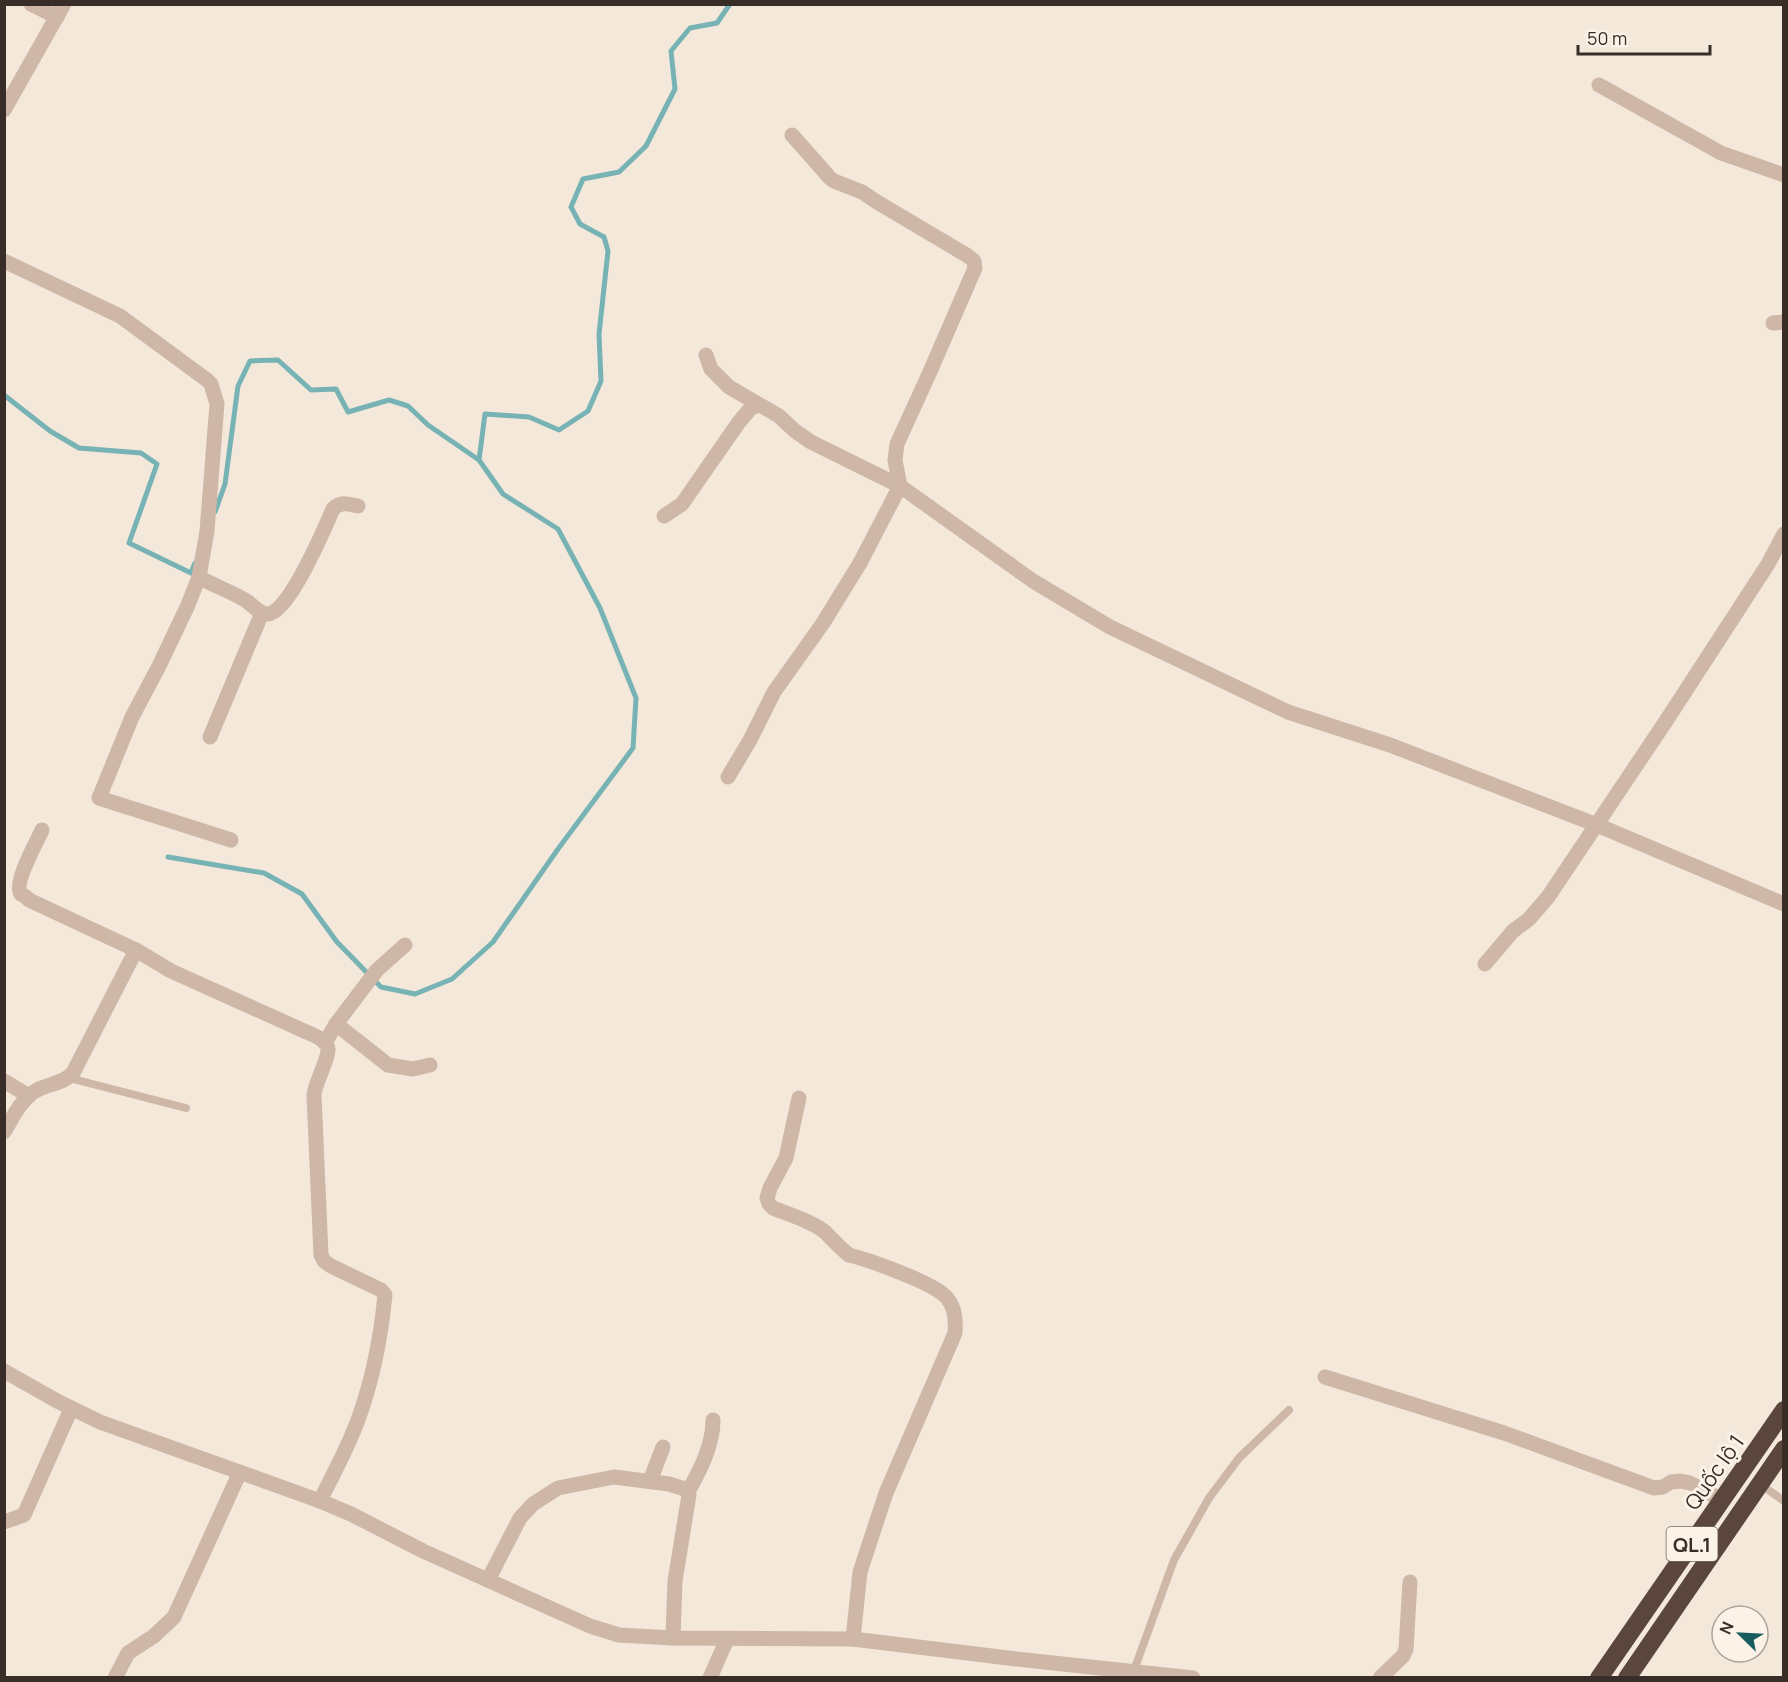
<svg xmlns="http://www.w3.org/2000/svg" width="1788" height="1682" viewBox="0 0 1788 1682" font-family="Manrope,sans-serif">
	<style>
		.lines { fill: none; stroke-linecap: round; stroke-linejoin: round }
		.stream { stroke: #77b3b4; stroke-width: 5 }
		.lane { stroke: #ceb7a6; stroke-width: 8 }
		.street { stroke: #ceb7a6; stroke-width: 15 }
		.highway { stroke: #5b463e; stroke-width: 18 }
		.labels { text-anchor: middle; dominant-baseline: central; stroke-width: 6; stroke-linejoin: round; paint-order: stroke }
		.shield { fill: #fbf2e8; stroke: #736861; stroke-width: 1.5 }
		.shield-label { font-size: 20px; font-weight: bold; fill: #392d27 }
		.street-label { font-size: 21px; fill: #392d27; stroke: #fbf2e8 }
	</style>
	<rect width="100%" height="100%" fill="#f4e8db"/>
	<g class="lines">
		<!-- stream -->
		<g class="stream">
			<path d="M 4,395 L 50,431 L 79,448 L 141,453 L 157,464 L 129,543 L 191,573 L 195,563"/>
			<path d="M 215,512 L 225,484 L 238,386 L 250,361 L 278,360 L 311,390 L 336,389 L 348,412 L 389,400 L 408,406 L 428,425 L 479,460"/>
			<path d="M 168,857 L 264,873 L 302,894 L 337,942 L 381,987 L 415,994 L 452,979 L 493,942 L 558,849 L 633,748 L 636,698 L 600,608 L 558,529 L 503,494 L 479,460 L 485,414 L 529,417 L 559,430 L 588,411 L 601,381 L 599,334 L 608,251 L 604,237 L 580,224 L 571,207 L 583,179 L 619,172 L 646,146 L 675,89 L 671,51 L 690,28 L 717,23 L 730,4"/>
		</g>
		<!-- lane -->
		<g class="lane">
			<path d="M 69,1078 L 186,1108"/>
			<path d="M 1761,1485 L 1784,1501"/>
			<path d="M 1133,1673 L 1174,1560 L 1209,1498 L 1239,1458 L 1289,1410"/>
		</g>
		<!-- street -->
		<g class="street">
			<path d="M 31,4 L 57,17"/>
			<path d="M 1599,85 L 1721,153 L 1784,175"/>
			<path d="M 4,110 L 64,4"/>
			<path d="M 4,261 L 120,316 L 207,380 L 211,384 L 217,404 L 207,531 L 199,577 C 214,586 230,591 245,600 C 252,604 260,615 268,614 C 289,613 325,527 333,509 C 341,501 348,504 358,506"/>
			<path d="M 1773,323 L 1784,322"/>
			<path d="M 706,355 L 711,369 L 729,387 L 779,416 L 795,431 L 811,442 L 900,486 L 1033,581 L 1110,627 L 1288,712 L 1390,745 L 1597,825 L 1784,904"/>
			<path d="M 664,516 L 682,504 L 739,422 L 751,408 L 759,405"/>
			<path d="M 199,577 L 188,605 L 159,666 L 132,717 L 99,798 L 231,840"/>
			<path d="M 210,737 L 262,613"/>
			<path d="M 728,777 L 750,740 L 774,692 L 823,623 L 860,563 L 900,486 L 895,460 L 897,444 L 929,374 L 975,268 L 974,261 L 968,256 L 877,202 L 862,192 L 834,181 L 830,178 L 792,135"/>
			<path d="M 42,830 C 37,842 13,883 21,894 C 22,894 29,899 29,900 L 136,950"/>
			<path d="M 1485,964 L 1513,931 L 1529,919 L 1548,897 L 1666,721 L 1768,564 L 1784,534"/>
			<path d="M 336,1024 L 388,1065 L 413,1069 L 430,1065"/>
			<path d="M 325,1043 L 336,1024 L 377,970 L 405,945"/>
			<path d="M 4,1081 L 29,1096"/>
			<path d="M 799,1098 L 786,1158 L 770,1188 L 767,1198 L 769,1204 L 773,1208 C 790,1215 811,1221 825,1232 C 833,1240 840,1248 849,1255 C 869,1260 935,1283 947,1298 C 955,1307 956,1321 955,1333 L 886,1493 L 860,1572 L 853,1639"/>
			<path d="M 4,1132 C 13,1117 22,1098 37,1090 C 49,1084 64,1083 73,1073 L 136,950 L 171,971 L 302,1030 C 308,1033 318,1036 323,1041 C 325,1042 328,1046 328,1049 C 329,1059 315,1082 314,1095 L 321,1255 L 324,1261 L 331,1266 L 381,1290 L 385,1295 C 381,1336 373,1378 359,1417 C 349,1446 333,1474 320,1501"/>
			<path d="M 4,1371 L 59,1402 L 100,1422 L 320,1501 L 351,1514 L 423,1551 L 590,1626 L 619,1635 L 673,1638 L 853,1639 L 1016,1659 L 1193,1678"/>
			<path d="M 1325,1377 L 1504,1433 L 1654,1488 L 1663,1487 L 1671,1482 L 1680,1481 L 1690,1483 L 1722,1500"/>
			<path d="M 650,1481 L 663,1447"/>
			<path d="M 688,1492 C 700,1470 713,1446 713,1420"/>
			<path d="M 4,1522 L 24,1515 L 71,1409"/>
			<path d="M 488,1580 L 520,1518 L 533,1504 L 558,1488 L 614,1477 L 669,1484 L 685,1489 L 689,1495 L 675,1581 L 673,1638"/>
			<path d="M 115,1678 L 128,1653 L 154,1636 L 174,1617 L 240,1472"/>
			<path d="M 710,1678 L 727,1639"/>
			<path d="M 1380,1678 L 1403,1656 L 1406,1649 L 1410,1582"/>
		</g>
		<!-- highway -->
		<g class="highway">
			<path d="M 1599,1678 L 1784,1410"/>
			<path d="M 1627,1678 L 1784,1449"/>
		</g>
	</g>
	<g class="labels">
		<!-- shield labels -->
		<rect class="shield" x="1666.5" y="1527" width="51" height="34" rx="4.5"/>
		<g class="shield-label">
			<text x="1692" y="1544">QL.1</text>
		</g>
		<!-- street labels -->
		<g class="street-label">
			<text transform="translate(1714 1472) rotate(-55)">Quốc lộ 1</text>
		</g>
	</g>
	<!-- border -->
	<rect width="1788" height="1682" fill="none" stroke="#392d27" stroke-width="12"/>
	<!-- north arrow -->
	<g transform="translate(1740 1634) rotate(294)"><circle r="28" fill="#fbf2e8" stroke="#ada39b" stroke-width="1.5"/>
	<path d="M0-4.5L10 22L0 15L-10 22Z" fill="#185c5f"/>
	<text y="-9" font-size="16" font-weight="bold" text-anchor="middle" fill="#392d27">N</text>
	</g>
	<!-- scale -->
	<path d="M1578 45v9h132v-9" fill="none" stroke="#392d27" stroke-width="3"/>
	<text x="1587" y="45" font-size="18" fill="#392d27" stroke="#fbf2e8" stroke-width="4.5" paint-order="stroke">50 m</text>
</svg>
